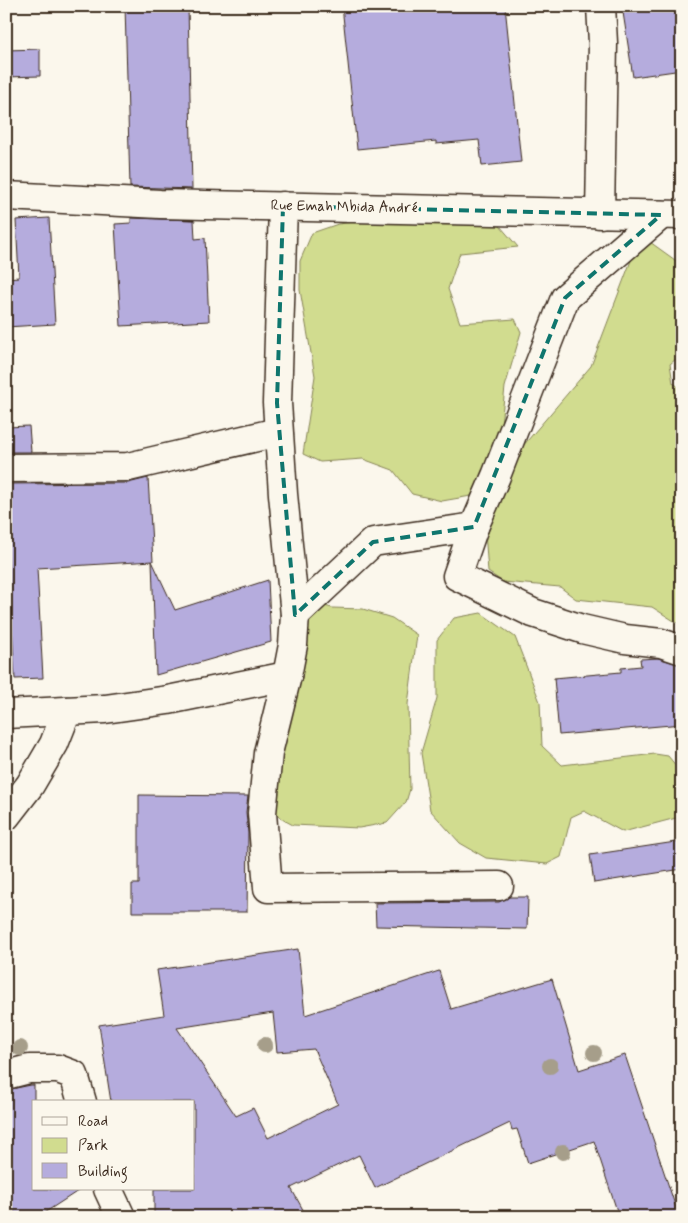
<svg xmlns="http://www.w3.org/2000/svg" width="688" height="1223" viewBox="0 0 688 1223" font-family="Mynerve,sans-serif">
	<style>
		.green { fill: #d1dc8f; stroke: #868356 }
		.building { fill: #b5acdd; stroke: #3b2a1e; fill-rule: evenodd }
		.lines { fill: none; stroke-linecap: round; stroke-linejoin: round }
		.minor-casing { stroke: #3b2a1e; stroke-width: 31 }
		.minor { stroke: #fbf7ec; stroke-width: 28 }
		.tree { fill: #a69e8a }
		.marked { fill: none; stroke: #0f766e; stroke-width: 4; stroke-dasharray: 10 6; stroke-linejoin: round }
		.labels { text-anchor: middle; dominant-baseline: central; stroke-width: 4.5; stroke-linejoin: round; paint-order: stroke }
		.street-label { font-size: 15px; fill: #3b2a1e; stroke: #fbf7ec }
	</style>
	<rect width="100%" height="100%" fill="#fbf7ec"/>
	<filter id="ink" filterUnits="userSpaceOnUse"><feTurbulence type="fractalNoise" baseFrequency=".02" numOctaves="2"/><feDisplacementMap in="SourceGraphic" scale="10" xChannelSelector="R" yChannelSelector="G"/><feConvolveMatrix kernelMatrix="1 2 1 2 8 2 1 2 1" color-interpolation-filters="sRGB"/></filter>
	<g filter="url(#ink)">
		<!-- green -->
		<g class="green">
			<path d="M 474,220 L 500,226 L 518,247 L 460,253 L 448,289 L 460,323 L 515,319 L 521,332 L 505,387 L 499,444 L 471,496 L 442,501 L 412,494 L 393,470 L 363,459 L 320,462 L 303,454 L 315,376 L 300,290 L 300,261 L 312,233 L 338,224 L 366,221 Z"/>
			<path d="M 643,237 L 682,265 L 682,354 L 670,364 L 673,383 L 682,389 L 682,626 L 652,607 L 576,599 L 560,587 L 503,582 L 488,572 L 485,532 L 499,474 L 591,366 L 632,258 Z"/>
			<path d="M 306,601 L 332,608 L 363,609 L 392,618 L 417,635 L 408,704 L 410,789 L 406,802 L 387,823 L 359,828 L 293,825 L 280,818 L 273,808 Z"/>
			<path d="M 481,613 L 515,637 L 540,702 L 542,746 L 562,765 L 655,754 L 668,756 L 682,773 L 680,817 L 623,832 L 584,811 L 571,817 L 561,857 L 547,864 L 486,858 L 460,843 L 430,810 L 421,753 L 437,698 L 437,640 L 454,618 Z"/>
		</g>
		<!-- building -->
		<g class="building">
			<path d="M 125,6 L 188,6 L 192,189 L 130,187 Z"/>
			<path d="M 342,6 L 505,6 L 521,162 L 482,166 L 479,140 L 436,144 L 436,141 L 357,149 Z"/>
			<path d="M 622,6 L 682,6 L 682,70 L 633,77 Z"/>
			<path d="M 40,49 L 40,76 L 6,77 L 6,50 Z"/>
			<path d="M 49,218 L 55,324 L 6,327 L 6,278 L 19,277 L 16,220 Z"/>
			<path d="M 131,218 L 194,220 L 195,239 L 205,238 L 209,321 L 121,326 L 115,224 L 131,223 Z"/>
			<path d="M 29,426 L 31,452 L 6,452 L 6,427 Z"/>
			<path d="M 148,478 L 153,561 L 37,568 L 43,678 L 15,679 L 6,516 L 6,484 L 128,483 Z"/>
			<path d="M 152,561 L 175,610 L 268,580 L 271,642 L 156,675 Z"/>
			<path d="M 658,658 L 682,665 L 682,724 L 559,735 L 554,678 L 621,672 L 621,668 L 641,666 L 640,659 Z"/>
			<path d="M 139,795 L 248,796 L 246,812 L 248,833 L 247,912 L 132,912 L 132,884 L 139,884 Z"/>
			<path d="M 682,841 L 682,869 L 594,883 L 590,855 Z"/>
			<path d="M 509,897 L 528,897 L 527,929 L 376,926 L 375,903 L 499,902 Z"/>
			<path d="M 298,949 L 305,1015 L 439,971 L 451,1009 L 552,979 L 579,1070 L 625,1055 L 679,1217 L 619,1217 L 594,1141 L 528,1163 L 517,1129 L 512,1130 L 510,1123 L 375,1188 L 359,1155 L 291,1188 L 307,1217 L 154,1217 L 154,1189 L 194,1189 L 194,1102 L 111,1102 L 99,1025 L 164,1015 L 157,970 ZM 273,1013 L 277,1052 L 314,1049 L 338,1104 L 268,1138 L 253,1108 L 236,1116 L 177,1028 Z"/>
			<path d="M 31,1085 L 34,1085 L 34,1189 L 81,1189 L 38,1217 L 17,1217 L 6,1199 L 6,1090 Z"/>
		</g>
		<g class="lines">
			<defs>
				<g id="minor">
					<path d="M 6,196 L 160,204 L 682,215"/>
					<path d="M 283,206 L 277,403 L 283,494 L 295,615 L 293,645 L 287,676 L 268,753 L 262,813 L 268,888 L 499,886"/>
					<path d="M 600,214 L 603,43 L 601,6"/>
					<path d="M 6,468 L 128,467 L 278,432"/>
					<path d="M 474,527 L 457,576 L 533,613 L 582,629 L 625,639 L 661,643 L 682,650"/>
					<path d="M 295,615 L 373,542 L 474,527 L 496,476 L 565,298 L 661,215"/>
					<path d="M 6,714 L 105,709 L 168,700 L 287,676"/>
					<path d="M 6,816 L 30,785 L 54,744 L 67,711"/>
					<path d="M 6,1075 L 29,1069 L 58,1069 L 74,1075 L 82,1102"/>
					<path d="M 108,1189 L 121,1217"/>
				</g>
			</defs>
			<!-- minor casing -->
			<use href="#minor" class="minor-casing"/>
			<!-- minor -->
			<use href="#minor" class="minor"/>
		</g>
		<!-- trees -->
		<g class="tree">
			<circle cx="265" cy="1045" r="8"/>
			<circle cx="20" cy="1048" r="8"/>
			<circle cx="594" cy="1053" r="8"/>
			<circle cx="550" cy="1066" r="8"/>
			<circle cx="563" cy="1152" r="8"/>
		</g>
	</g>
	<!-- marked area -->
	<path class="marked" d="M 283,206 L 661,215 L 565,298 L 474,527 L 373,542 L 295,615 L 277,403 Z"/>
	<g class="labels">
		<!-- street labels -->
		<g class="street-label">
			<text transform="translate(344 207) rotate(1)">Rue Emah Mbida André</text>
		</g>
	</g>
	<!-- margin -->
	<rect width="688" height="1223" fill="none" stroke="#fbf7ec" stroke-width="25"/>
	<rect x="12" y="12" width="663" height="1198" fill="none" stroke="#3b2a1e" stroke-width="2" filter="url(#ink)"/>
	<!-- legend -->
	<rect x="32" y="1100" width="162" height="90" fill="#fbf7ec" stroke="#aea59a"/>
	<rect x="42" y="1117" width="25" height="8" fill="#fbf7ec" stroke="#aea59a"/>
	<text x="78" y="1126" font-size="15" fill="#3b2a1e">Road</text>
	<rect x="42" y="1138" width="25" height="15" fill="#d1dc8f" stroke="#aea59a"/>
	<text x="78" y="1150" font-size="15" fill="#3b2a1e">Park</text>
	<rect x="42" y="1163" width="25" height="15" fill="#b5acdd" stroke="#aea59a"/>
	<text x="78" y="1176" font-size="15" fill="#3b2a1e">Building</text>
</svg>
